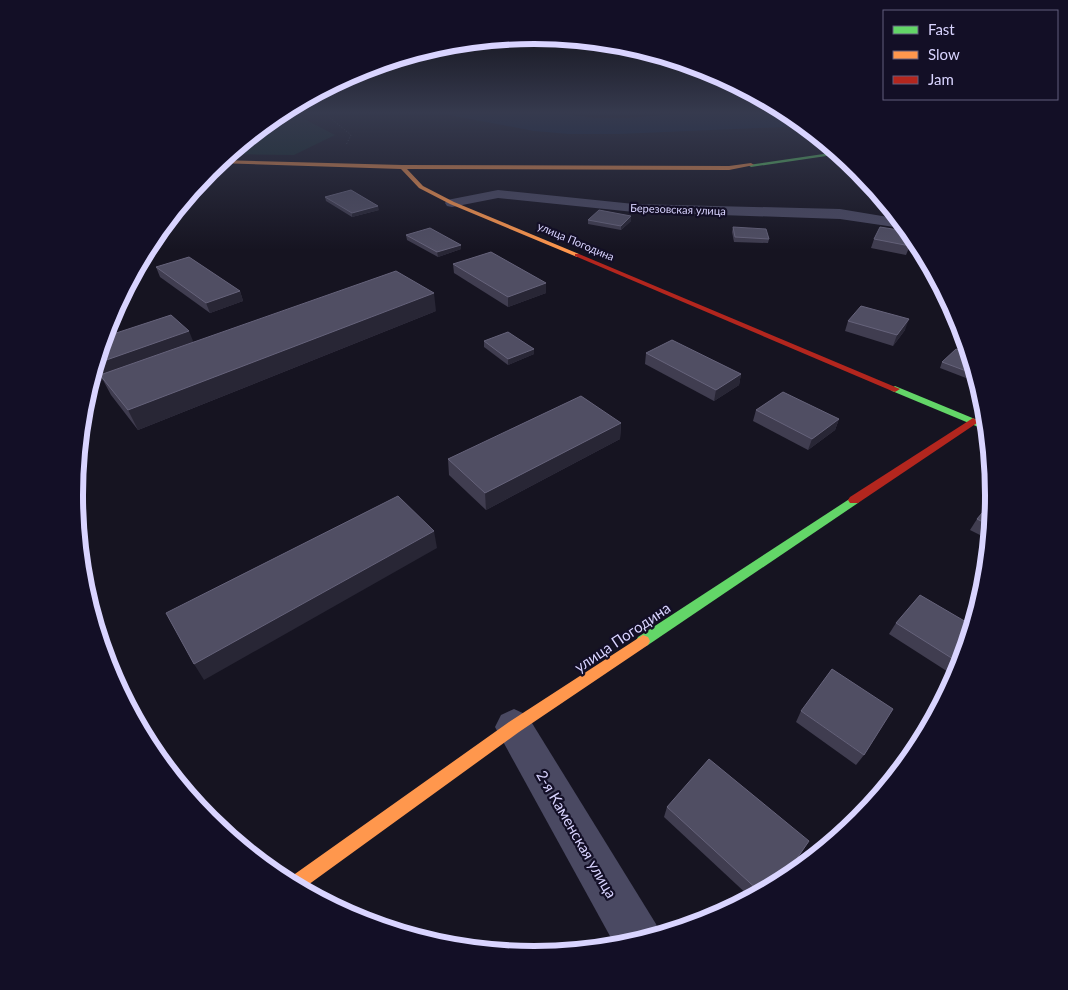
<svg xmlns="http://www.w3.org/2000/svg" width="1068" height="990" viewBox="0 0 1068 990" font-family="Lato,sans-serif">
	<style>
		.green { fill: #132c2d }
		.water { fill: #0d2144 }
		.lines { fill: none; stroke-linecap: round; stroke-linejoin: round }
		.path { stroke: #44505f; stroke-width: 1; stroke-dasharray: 1 2; stroke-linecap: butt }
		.street { fill: #4a4962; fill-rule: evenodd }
		.fast { fill: #63d668; fill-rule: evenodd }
		.slow { fill: #ff974d; fill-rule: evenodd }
		.jam { fill: #b3261e; fill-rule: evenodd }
		.wall { fill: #403d50 }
		.shaded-wall { fill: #282635 }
		.building { fill: #504e63; stroke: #66637b }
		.labels { text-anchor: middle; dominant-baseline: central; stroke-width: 4.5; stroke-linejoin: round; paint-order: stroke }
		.far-street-label { font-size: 11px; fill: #d9d4ff; stroke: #130f26 }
		.near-street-label { font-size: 15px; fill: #d9d4ff; stroke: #130f26 }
		.rim { fill: none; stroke: #d9d4ff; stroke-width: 6 }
	</style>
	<rect width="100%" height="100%" fill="#161421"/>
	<!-- green -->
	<path class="green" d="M 280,112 L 291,112 L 335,135 L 294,155 L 228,154 Z"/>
	<!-- water -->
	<path class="water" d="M 433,112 L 547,112 L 595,118 L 628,118 L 697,112 L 788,112 L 806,126 L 619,134 L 569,134 L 534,131 Z"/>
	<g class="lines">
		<!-- path -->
		<path class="path" d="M 323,112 L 351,135 L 346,145"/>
		<!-- street -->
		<g class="street">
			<path d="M 498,190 L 634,204 L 840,209 L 900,219 L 908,229 L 840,219 L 634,212 L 498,198 L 452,207 L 447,206 L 445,203 L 447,200 Z"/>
			<path d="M 514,709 L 527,715 L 656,924 L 660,935 L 616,947 L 495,727 L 501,715 Z"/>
		</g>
		<!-- fast -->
		<g class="fast">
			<path d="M 837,152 L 840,154 L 751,167 L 748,165 Z"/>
			<path d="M 895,386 L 987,424 L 988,431 L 892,391 L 890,389 Z"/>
			<path d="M 854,496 L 860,500 L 858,503 L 648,645 L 643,647 L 638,645 L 636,641 L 638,637 Z"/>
		</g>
		<!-- slow -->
		<g class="slow">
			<path d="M 220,160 L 402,165 L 729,166 L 751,163 L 754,165 L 729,170 L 407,169 L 423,186 L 454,202 L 579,254 L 579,256 L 577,257 L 450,204 L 419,188 L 401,169 L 217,163 Z"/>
			<path d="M 643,635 L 648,637 L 650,641 L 648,645 L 519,732 L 301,890 L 285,881 L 509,722 Z"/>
		</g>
		<!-- jam -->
		<g class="jam">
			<path d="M 575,254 L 579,254 L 900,389 L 895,392 L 892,391 L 575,256 Z"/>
			<path d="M 973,418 L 978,421 L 977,423 L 858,503 L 850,503 L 848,500 L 850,497 Z"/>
		</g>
	</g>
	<!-- wall -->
	<g class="wall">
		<path d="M 325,197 L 379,210 L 352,217 L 326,201 Z"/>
		<path d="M 631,216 L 631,221 L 621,230 L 588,224 L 588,220 Z"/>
		<path d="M 733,227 L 769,239 L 768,243 L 734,242 L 732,232 Z"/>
		<path d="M 406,235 L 461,249 L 438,257 L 407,240 Z"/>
		<path d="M 914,236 L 906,255 L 871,248 L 874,239 Z"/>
		<path d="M 453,264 L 546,293 L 508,307 L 454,273 Z"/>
		<path d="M 156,267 L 240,291 L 243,301 L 210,313 L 160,277 Z"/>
		<path d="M 436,311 L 138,430 L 111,395 L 103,380 L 89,385 L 104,337 L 194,342 Z"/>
		<path d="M 848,321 L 905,330 L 893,346 L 845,331 Z"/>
		<path d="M 484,341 L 534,354 L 508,365 L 484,347 Z"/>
		<path d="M 646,353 L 741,374 L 739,385 L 714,401 L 645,364 Z"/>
		<path d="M 970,354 L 974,369 L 966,378 L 940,368 L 942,362 Z"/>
		<path d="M 756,410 L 839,419 L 835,430 L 808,450 L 753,421 Z"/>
		<path d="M 621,423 L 620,439 L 486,510 L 449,475 L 448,459 Z"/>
		<path d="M 993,500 L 990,540 L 970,530 L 977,519 Z"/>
		<path d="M 896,623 L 973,626 L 959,671 L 956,677 L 889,634 Z"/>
		<path d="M 801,711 L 864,755 L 856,765 L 796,722 Z"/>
		<path d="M 667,807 L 780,883 L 751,898 L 664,817 Z"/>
	</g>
	<!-- shaded-wall -->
	<g class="shaded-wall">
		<path d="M 378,206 L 379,210 L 352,217 L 352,213 Z"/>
		<path d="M 631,216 L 631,221 L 621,230 L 621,226 Z"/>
		<path d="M 461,245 L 461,249 L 438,257 L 437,252 Z"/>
		<path d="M 546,283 L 546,293 L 508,307 L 508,297 Z"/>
		<path d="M 240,291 L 243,301 L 210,313 L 206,303 Z"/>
		<path d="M 434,293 L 436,311 L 138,430 L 128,410 Z"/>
		<path d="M 909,319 L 905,330 L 893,346 L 897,335 Z"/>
		<path d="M 189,331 L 195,346 L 100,375 L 103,380 L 89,385 L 95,364 Z"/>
		<path d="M 534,349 L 534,354 L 508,365 L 508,359 Z"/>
		<path d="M 974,368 L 974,369 L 966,378 L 969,372 Z"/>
		<path d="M 741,374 L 739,385 L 714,401 L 716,390 Z"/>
		<path d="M 839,419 L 835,430 L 808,450 L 812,439 Z"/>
		<path d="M 621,423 L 620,439 L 486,510 L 485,493 Z"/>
		<path d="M 434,531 L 437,548 L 204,680 L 194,664 Z"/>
	</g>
	<!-- building -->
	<g class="building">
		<path d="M 351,190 L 378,206 L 352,213 L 325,197 Z"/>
		<path d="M 599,210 L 631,216 L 621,226 L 588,220 Z"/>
		<path d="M 733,227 L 766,229 L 769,239 L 735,237 Z"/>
		<path d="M 880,227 L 911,232 L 914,236 L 910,246 L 874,239 Z"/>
		<path d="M 430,228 L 461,245 L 437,252 L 406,235 Z"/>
		<path d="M 491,252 L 546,283 L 508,297 L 453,264 Z"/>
		<path d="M 189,257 L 240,291 L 206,303 L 156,267 Z"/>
		<path d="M 396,271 L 434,293 L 128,410 L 100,375 Z"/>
		<path d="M 861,306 L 909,319 L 897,335 L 848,321 Z"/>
		<path d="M 171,315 L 189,331 L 95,364 L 104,337 Z"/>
		<path d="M 508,332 L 534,349 L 508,359 L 484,341 Z"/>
		<path d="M 672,340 L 741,374 L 716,390 L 646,353 Z"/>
		<path d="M 956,349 L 970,354 L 974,368 L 969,372 L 942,362 Z"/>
		<path d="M 783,392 L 839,419 L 812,439 L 756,410 Z"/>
		<path d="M 581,396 L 621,423 L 485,493 L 448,459 Z"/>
		<path d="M 398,496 L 434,531 L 194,664 L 166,613 Z"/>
		<path d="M 993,500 L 991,526 L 977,519 Z"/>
		<path d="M 920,595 L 973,626 L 961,664 L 896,623 Z"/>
		<path d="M 832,669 L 893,709 L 864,755 L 801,711 Z"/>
		<path d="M 709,759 L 809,841 L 780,883 L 761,893 L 667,807 Z"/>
	</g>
	<!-- sky -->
	<linearGradient id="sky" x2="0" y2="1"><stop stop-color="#0c0b12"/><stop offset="0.45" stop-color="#363a4e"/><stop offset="1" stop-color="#363a4e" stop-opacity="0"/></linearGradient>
	<rect width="1068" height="250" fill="url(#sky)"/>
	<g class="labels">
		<!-- far-street labels -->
		<g class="far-street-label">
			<text transform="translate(678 209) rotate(2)">Березовская улица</text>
			<text transform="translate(576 241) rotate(23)">улица Погодина</text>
		</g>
		<!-- near-street labels -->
		<g class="near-street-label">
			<text transform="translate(622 637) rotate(-34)">улица Погодина</text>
			<text transform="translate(577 834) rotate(60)">2-я Каменская улица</text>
		</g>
	</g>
	<!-- crop -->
	<path d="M0 0H1068V990H0ZM83 495a451 451 0 1 1 902 0a451 451 0 1 1-902 0Z" fill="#130f26" fill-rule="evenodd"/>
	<path class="rim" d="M83 495a451 451 0 1 1 902 0a451 451 0 1 1-902 0Z"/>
	<!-- legend -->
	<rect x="883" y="10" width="175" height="90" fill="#130f26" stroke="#625e7d"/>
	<rect x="893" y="26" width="25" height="8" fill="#63d668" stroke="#625e7d"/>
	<text x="928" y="35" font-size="15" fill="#d9d4ff">Fast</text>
	<rect x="893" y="51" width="25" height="8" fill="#ff974d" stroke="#625e7d"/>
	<text x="928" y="60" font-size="15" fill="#d9d4ff">Slow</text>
	<rect x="893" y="76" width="25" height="8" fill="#b3261e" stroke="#625e7d"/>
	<text x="928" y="85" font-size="15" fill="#d9d4ff">Jam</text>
</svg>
